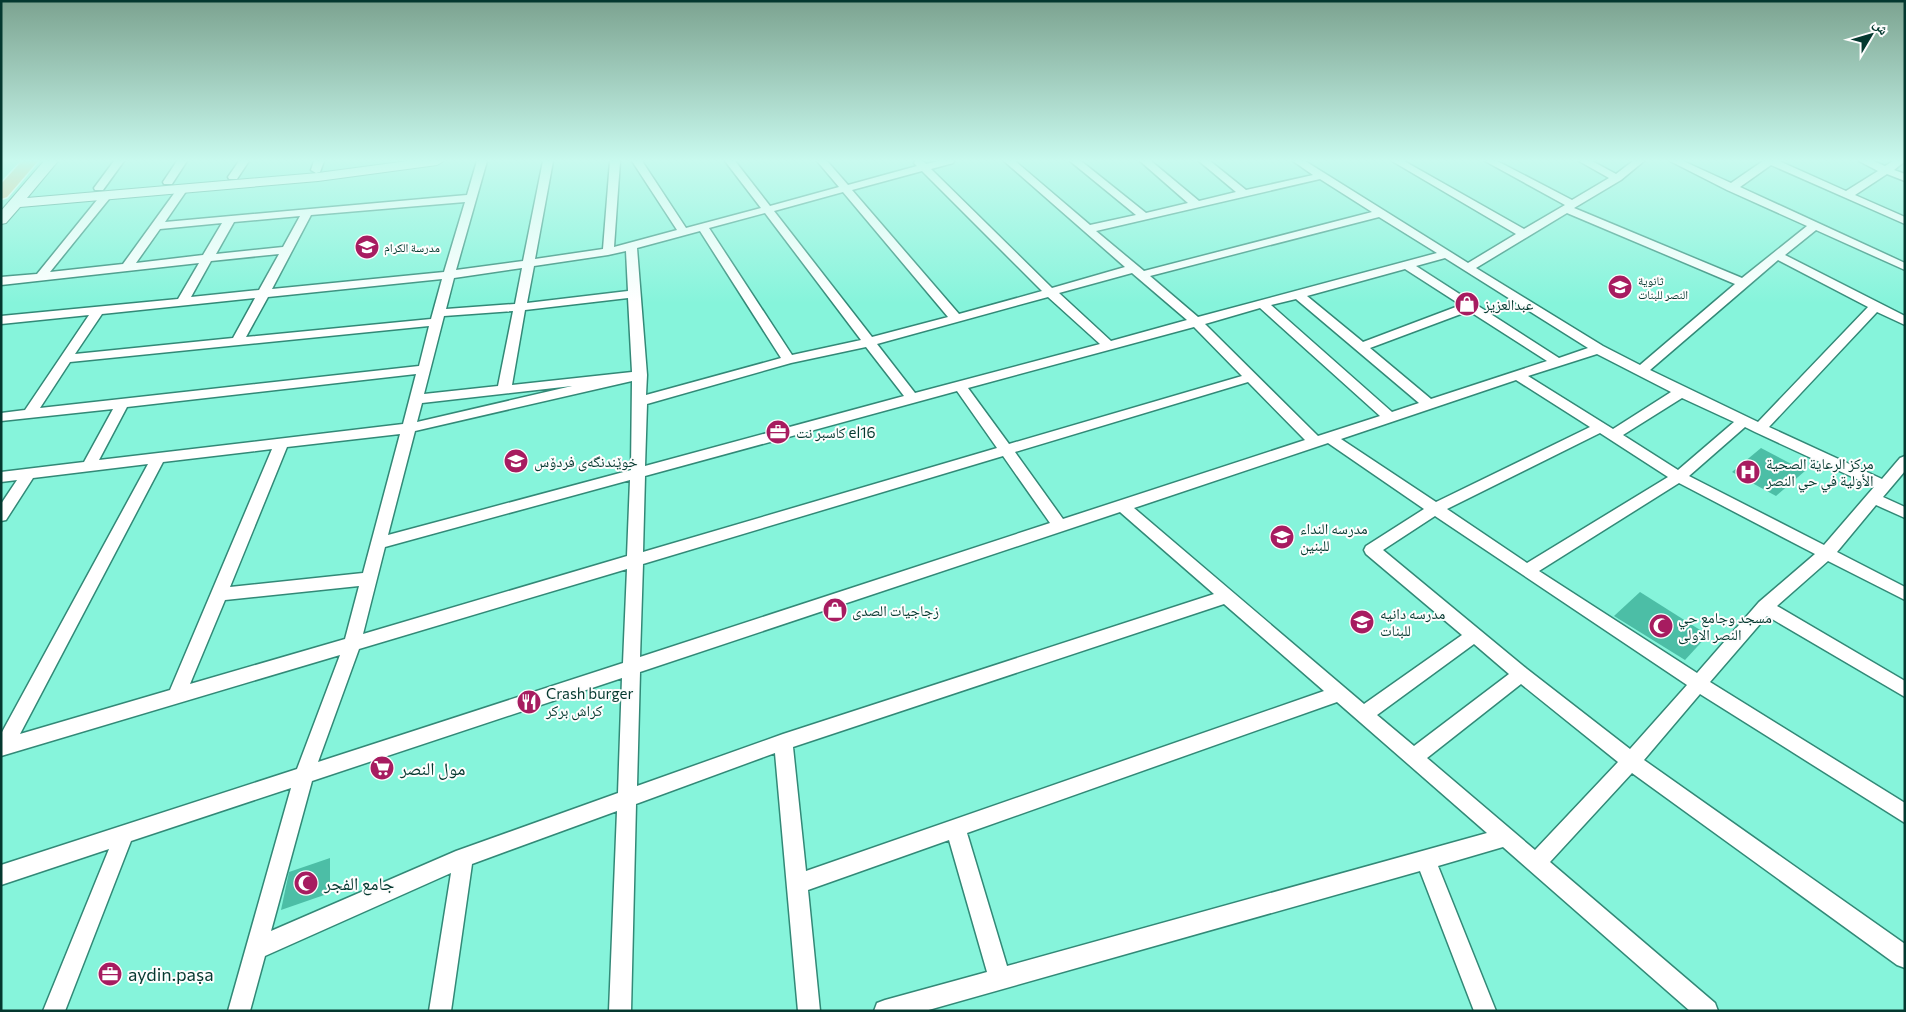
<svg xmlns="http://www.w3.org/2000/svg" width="1906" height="1012" viewBox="0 0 1906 1012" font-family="Commissioner,'Noto Naskh Arabic',sans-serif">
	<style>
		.building { fill: #4cbea6 }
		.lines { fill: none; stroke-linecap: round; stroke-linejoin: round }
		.street-casing { stroke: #328977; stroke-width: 3 }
		.secondary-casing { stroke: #328977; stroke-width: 2 }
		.primary-casing { stroke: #fff; stroke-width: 3 }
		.street { fill: #fff; fill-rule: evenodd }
		.secondary { fill: #fff; fill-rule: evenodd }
		.primary { fill: #f5b983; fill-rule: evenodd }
		.labels { text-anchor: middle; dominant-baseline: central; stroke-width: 4; stroke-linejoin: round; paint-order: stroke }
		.far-poi-label { font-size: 12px; fill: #04382f; stroke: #fdfdfd; text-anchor: start }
		.poi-label { font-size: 15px; fill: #04382f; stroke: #fdfdfd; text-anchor: start }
		.near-poi-label { font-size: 18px; fill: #04382f; stroke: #fdfdfd; text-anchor: start }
	</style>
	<rect width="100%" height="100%" fill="#86f4db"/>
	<!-- building -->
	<g class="building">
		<path d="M 1761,448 L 1805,471 L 1776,496 L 1732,472 Z"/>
		<path d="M 1640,592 L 1708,635 L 1685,660 L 1614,616 Z"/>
		<path d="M 330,858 L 330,893 L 281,910 L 289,872 Z"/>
	</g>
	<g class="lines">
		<defs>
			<g id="street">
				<path d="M 114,161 L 124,161 L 103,190 L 95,190 L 94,188 Z"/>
				<path d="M 177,161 L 187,161 L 172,184 L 164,184 L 163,182 Z"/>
				<path d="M 239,161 L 249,161 L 237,179 L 229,179 L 228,177 Z"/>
				<path d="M 314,161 L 324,161 L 320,172 L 316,173 L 311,170 Z"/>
				<path d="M 477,161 L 487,161 L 456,270 L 523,261 L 543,161 L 553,161 L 535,259 L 603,249 L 610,161 L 620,161 L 614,247 L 677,230 L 632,161 L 642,161 L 686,228 L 761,208 L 725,161 L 735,161 L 770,206 L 839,187 L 817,161 L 827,161 L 848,185 L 917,166 L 914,163 L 915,161 L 923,161 L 926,164 L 938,161 L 954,161 L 953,163 L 931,169 L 1052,288 L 1125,267 L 1004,161 L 1015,161 L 1090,225 L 1136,215 L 1070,161 L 1081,161 L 1146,213 L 1188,203 L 1140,161 L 1151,161 L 1199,201 L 1236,192 L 1199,161 L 1210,161 L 1246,190 L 1313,175 L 1293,161 L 1305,161 L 1468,263 L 1516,234 L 1392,161 L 1404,161 L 1524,229 L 1565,205 L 1485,161 L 1497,161 L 1572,200 L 1609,178 L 1579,161 L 1592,161 L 1616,174 L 1633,161 L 1644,161 L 1621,180 L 1574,208 L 1742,278 L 1807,226 L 1727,190 L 1670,161 L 1683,161 L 1731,183 L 1763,161 L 1779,161 L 1846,191 L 1878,171 L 1859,161 L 1873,161 L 1885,166 L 1893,161 L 1905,161 L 1894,170 L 1905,174 L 1905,181 L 1887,174 L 1855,195 L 1905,217 L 1905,224 L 1771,165 L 1740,187 L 1905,263 L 1905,270 L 1816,230 L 1785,255 L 1905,316 L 1905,325 L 1877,312 L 1769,427 L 1882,479 L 1900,458 L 1905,456 L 1905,471 L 1883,497 L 1905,507 L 1905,518 L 1876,505 L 1837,552 L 1905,587 L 1905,600 L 1828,561 L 1777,606 L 1905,681 L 1905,697 L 1767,616 L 1710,682 L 1905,803 L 1905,823 L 1700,694 L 1644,760 L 1905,944 L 1905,968 L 1897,965 L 1632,773 L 1550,862 L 1715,1003 L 1718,1011 L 1690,1011 L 1503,847 L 1438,866 L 1496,1011 L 1474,1011 L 1420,871 L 925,1011 L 874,1011 L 877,1003 L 885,1000 L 987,972 L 949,840 L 808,890 L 820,1011 L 798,1011 L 775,753 L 636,804 L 631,1011 L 609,1011 L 617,811 L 472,864 L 451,1011 L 429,1011 L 451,873 L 265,956 L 250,1011 L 228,1011 L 291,788 L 131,841 L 65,1011 L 43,1011 L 109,849 L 1,885 L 1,865 L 297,769 L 340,655 L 1,756 L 1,734 L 148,464 L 33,478 L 6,520 L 1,521 L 1,504 L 17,480 L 1,482 L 1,472 L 84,462 L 113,409 L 1,421 L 1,413 L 25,410 L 89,315 L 1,324 L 1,316 L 178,299 L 199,263 L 1,285 L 1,277 L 37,274 L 101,195 L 105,194 L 110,197 L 109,199 L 50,272 L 123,264 L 178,188 L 186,188 L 187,190 L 165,222 L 467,195 ZM 922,171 L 1042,291 L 959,314 L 852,190 ZM 1320,179 L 1372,212 L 1144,271 L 1096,231 ZM 843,192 L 948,317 L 872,337 L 774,211 ZM 465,202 L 444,272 L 272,289 L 311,215 ZM 765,213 L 861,340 L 792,355 L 709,228 ZM 1567,213 L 1735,284 L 1640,365 L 1603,346 L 1476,268 ZM 300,216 L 283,247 L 216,254 L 234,222 ZM 1379,217 L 1437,253 L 1198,317 L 1150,276 ZM 222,223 L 203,255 L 136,263 L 160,229 ZM 700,231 L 781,358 L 646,395 L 647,375 L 637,248 ZM 626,251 L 628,291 L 527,303 L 534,266 L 608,255 ZM 279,254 L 259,290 L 191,297 L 211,261 ZM 1445,258 L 1588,348 L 1559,358 L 1416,266 ZM 1778,260 L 1868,307 L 1758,422 L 1650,370 ZM 522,268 L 515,304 L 446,309 L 454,278 ZM 1405,269 L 1461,305 L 1363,342 L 1307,296 ZM 1132,273 L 1187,320 L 1111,341 L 1059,293 ZM 442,279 L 431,319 L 246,337 L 268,297 ZM 1048,297 L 1100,344 L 915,393 L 877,344 ZM 255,298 L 233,338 L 75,354 L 102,314 ZM 628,298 L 632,372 L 512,385 L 525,310 ZM 1296,299 L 1419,403 L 1392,412 L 1271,305 ZM 1260,308 L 1380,416 L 1318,436 L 1205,324 ZM 513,311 L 498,386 L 424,394 L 444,316 ZM 1469,311 L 1547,361 L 1431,399 L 1370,348 ZM 429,326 L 419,366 L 40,408 L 70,362 ZM 1194,327 L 1242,376 L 1009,444 L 968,388 ZM 866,347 L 904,396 L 645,466 L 647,404 L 791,363 ZM 1597,354 L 1671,392 L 1613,429 L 1528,376 ZM 416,374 L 403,424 L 99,460 L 127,407 ZM 1516,380 L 1590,427 L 1436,502 L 1341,439 ZM 632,381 L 631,470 L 388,535 L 415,431 ZM 1248,382 L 1305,440 L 1063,519 L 1015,452 ZM 572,386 L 417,422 L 422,403 ZM 957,391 L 997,448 L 643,552 L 645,476 ZM 1682,398 L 1734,422 L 1678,470 L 1623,435 ZM 1745,427 L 1755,432 L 1874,487 L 1824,545 L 1689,476 ZM 1600,433 L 1668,477 L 1527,563 L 1447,509 ZM 400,434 L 363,573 L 230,587 L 287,447 ZM 1328,443 L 1424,509 L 1366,546 L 1364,550 L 1366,554 L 1462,635 L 1364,704 L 1134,508 ZM 272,449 L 170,690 L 20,734 L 163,462 ZM 1003,456 L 1050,523 L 640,657 L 643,564 ZM 630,480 L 627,556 L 363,634 L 385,547 ZM 1679,483 L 1815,554 L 1759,602 L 1697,673 L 1539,571 ZM 1120,512 L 1214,594 L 783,734 L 637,786 L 640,672 ZM 1435,516 L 1687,685 L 1630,749 L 1527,669 L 1383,550 ZM 627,569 L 623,663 L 318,762 L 359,649 ZM 359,586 L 345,639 L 190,684 L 225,600 ZM 1224,604 L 1324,691 L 806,871 L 793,747 ZM 1474,644 L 1509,674 L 1414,746 L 1377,715 ZM 622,678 L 618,793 L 456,851 L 271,931 L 312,781 ZM 1521,684 L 1618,762 L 1535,850 L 1427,758 ZM 1337,702 L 1487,833 L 1007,966 L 967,833 Z"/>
			</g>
			<path id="secondary" d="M 44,161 L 58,161 L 27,198 L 318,173 L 408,161 L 444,161 L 437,165 L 318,181 L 20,207 L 6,223 L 1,224 L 1,211 Z"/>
			<path id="primary" d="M 22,161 L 38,161 L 7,197 L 1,199 L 1,184 Z"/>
		</defs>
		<!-- street casing -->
		<use href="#street" class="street-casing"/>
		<!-- secondary casing -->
		<use href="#secondary" class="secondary-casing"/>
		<!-- primary casing -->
		<use href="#primary" class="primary-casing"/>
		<!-- street -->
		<use href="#street" class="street"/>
		<!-- secondary -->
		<use href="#secondary" class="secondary"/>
		<!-- primary -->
		<use href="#primary" class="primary"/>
	</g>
	<!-- sky -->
	<linearGradient id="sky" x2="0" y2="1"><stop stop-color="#7ca390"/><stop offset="0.53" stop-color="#c9faef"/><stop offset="1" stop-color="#c9faef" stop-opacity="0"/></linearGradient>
	<rect width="1906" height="303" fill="url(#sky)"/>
	<!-- icons -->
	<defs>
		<symbol id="school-disc" viewBox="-11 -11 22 22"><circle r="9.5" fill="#a71c60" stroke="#fdfdfd"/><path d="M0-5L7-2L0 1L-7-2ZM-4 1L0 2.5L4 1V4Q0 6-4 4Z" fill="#fff"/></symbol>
		<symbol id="shop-disc" viewBox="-11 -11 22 22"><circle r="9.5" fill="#a71c60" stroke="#fdfdfd"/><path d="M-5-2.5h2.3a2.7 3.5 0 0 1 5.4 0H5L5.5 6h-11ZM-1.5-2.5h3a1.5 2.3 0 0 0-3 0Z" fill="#fff"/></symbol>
		<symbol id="office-disc" viewBox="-11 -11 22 22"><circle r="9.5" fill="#a71c60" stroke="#fdfdfd"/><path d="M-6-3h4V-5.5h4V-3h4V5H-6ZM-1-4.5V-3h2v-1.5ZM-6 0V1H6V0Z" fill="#fff"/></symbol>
		<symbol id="hospital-disc" viewBox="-11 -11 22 22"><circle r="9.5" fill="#a71c60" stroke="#fdfdfd"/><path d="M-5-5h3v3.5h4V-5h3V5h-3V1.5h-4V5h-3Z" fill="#fff"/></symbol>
		<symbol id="mosque-disc" viewBox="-11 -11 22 22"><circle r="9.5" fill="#a71c60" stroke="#fdfdfd"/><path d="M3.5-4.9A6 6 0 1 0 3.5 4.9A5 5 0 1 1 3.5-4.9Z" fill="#fff"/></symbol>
		<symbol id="restaurant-disc" viewBox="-11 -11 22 22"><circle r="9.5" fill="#a71c60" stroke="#fdfdfd"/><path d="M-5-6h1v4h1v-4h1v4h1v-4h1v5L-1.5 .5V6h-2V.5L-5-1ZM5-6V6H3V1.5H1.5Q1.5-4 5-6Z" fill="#fff"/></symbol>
		<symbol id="supermarket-disc" viewBox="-11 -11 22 22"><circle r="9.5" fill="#a71c60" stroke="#fdfdfd"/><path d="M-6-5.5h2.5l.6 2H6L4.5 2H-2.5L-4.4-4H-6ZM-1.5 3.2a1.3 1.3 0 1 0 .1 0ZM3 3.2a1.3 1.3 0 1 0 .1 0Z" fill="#fff"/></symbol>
	</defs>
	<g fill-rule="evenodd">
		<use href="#school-disc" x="353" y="233" width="28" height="28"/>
		<use href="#school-disc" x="1606" y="273" width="28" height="28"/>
		<use href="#shop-disc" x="1453" y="290" width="28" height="28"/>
		<use href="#office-disc" x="764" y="418" width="28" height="28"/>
		<use href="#school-disc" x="502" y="447" width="28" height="28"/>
		<use href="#hospital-disc" x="1734" y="458" width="28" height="28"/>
		<use href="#school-disc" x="1268" y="523" width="28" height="28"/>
		<use href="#shop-disc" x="821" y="596" width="28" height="28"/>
		<use href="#school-disc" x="1348" y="608" width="28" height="28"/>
		<use href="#mosque-disc" x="1647" y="612" width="28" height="28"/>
		<use href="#restaurant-disc" x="515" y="688" width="28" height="28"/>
		<use href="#supermarket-disc" x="368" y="754" width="28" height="28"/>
		<use href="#mosque-disc" x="292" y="869" width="28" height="28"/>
		<use href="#office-disc" x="96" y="960" width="28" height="28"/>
	</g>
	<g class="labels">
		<!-- far-poi labels -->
		<g class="far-poi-label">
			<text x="384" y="247">مدرسة الكرام</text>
			<text x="1638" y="280">ثانوية<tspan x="1638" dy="14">النصر للبنات</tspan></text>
		</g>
		<!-- poi labels -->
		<g class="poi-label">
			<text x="1484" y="304">عبدالعزيز</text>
			<text x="796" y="432">كاسبر نت el16</text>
			<text x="534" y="461">خوێندنگەی فردۆس</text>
			<text x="1766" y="463">مركز الرعاية الصحية<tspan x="1766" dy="17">الأولية في حي النصر</tspan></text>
			<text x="1300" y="528">مدرسه النداء<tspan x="1300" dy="17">للبنين</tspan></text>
			<text x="852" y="610">زجاجيات الصدى</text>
			<text x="1380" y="613">مدرسه دانيه<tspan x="1380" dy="17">للبنات</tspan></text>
			<text x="1678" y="617">مسجد وجامع حي<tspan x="1678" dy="17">النصر الاولى</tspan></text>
			<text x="546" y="693">Crash burger<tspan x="546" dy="17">كراش بركر</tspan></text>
		</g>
		<!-- near-poi labels -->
		<g class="near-poi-label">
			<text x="400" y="768">مول النصر</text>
			<text x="324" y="883">جامع الفجر</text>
			<text x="128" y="974">aydin.paṣa</text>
		</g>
	</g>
	<!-- border -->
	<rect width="1906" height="1012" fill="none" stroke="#04382f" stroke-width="5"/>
	<!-- north arrow -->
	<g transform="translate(1871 35) rotate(52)" stroke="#fdfdfd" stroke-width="4" paint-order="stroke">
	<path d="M0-4L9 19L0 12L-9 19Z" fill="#04382f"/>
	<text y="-8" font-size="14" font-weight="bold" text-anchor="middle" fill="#04382f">ش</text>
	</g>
</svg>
